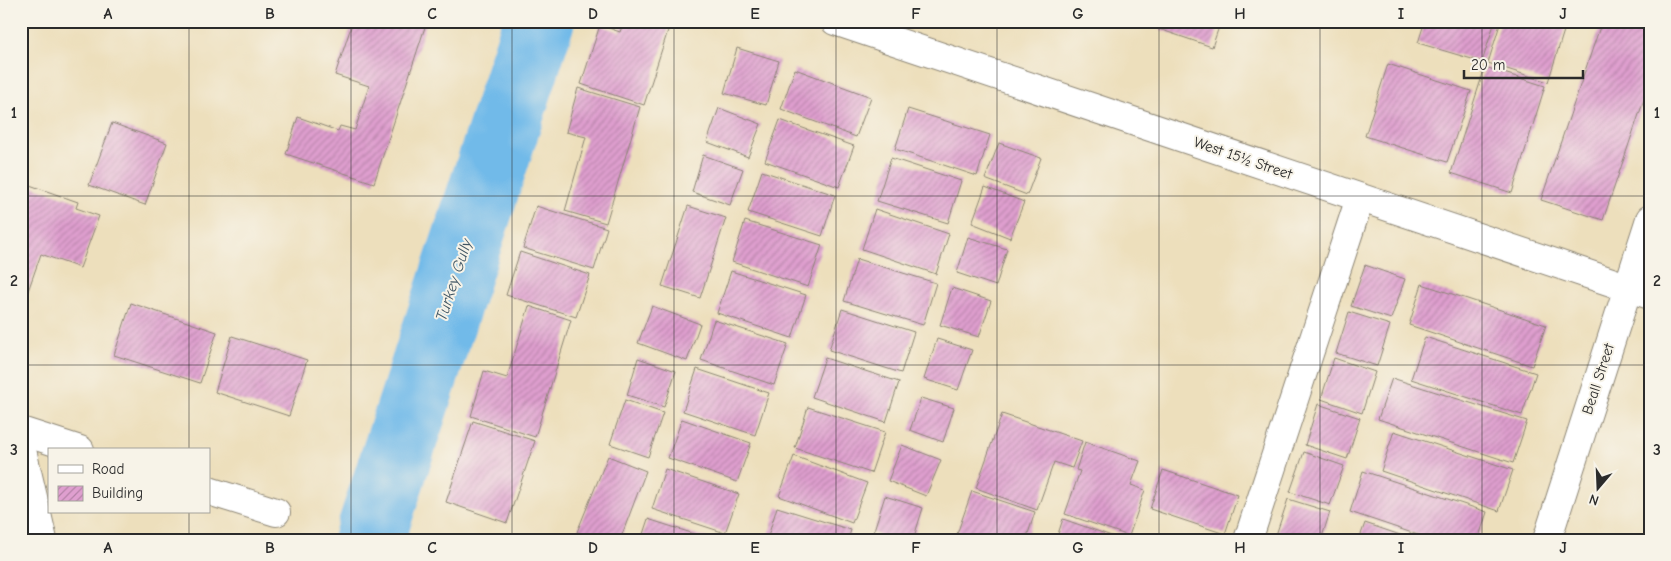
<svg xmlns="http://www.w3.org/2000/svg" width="1671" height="561" viewBox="0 0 1671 561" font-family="'Comic Neue',sans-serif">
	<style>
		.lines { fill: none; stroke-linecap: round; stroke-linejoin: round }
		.river { stroke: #71bae9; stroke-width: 71 }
		.building { fill: url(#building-hatch) }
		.minor-casing { stroke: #8c8574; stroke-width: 30 }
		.minor { stroke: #fff; stroke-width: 28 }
		.grid { fill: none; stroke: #2b2b2b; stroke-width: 1; stroke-opacity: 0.55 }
		.labels { text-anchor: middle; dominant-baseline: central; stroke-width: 4; stroke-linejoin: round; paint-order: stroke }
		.street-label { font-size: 15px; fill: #2b2b2b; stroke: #f7f3e8 }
		.water-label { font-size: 16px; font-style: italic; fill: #405664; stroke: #f7f3e8 }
		.neatline { fill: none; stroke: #2b2b2b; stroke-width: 2 }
		.grid-label { font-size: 16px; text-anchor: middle; font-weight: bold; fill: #2b2b2b }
	</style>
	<defs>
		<pattern id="building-hatch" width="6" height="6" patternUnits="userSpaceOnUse" patternTransform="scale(1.25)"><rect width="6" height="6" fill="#df9fcf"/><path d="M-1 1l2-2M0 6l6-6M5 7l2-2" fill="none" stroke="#b582a8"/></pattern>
	</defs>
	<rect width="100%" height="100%" fill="#f7f3e8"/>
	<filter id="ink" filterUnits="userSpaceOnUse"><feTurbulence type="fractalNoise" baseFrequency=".02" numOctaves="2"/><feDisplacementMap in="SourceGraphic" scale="10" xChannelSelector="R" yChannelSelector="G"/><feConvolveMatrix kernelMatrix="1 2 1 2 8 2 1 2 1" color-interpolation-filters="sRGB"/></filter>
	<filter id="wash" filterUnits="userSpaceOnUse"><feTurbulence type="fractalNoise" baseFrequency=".0096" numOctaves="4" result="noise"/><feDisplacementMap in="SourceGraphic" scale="20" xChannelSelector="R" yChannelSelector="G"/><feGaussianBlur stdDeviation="1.12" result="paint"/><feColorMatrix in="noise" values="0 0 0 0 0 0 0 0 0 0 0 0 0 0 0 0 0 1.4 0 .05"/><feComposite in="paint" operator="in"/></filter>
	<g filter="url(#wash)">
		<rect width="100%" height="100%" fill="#eddfbc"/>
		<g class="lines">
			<!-- river -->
			<path class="river" d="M 369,540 L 539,21"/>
		</g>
		<g id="blocks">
			<!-- building -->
			<g class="building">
				<path d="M 353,21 L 427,21 L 374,183 L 286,154 L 298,117 L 338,131 L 340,126 L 355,130 L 369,86 L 335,75 Z"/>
				<path d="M 624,21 L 671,21 L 644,105 L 581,84 L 600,25 L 620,32 Z"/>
				<path d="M 1152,21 L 1221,21 L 1212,47 L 1150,26 Z"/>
				<path d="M 1420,21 L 1495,21 L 1482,62 L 1418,43 L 1423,27 L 1419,25 Z"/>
				<path d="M 1501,21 L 1567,21 L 1548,82 L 1488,63 Z"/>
				<path d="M 1602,21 L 1650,21 L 1650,82 L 1603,220 L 1541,200 Z"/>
				<path d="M 737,48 L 779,61 L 766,105 L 724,93 Z"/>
				<path d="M 1388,64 L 1471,91 L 1447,162 L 1365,136 Z"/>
				<path d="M 1485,67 L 1545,86 L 1512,193 L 1451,173 Z"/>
				<path d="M 795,69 L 871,97 L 856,137 L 781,109 Z"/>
				<path d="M 578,88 L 640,107 L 606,223 L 565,211 L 586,137 L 566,132 Z"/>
				<path d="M 719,108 L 761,124 L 748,157 L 707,142 Z"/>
				<path d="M 908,109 L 990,135 L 977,176 L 895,149 Z"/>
				<path d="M 780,120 L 854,146 L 839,187 L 765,161 Z"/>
				<path d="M 112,123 L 167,143 L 145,205 L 89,185 Z"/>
				<path d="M 999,143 L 1041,158 L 1027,195 L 985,179 Z"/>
				<path d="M 703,155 L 743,169 L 730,205 L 692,192 Z"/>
				<path d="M 891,158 L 961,181 L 948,223 L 877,201 Z"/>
				<path d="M 762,171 L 835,195 L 822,236 L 748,212 Z"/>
				<path d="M 21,182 L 78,202 L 76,208 L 99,216 L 80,268 L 41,254 L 22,308 Z"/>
				<path d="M 985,187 L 1024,202 L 1010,238 L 972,223 Z"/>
				<path d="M 536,206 L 607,228 L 594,270 L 523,248 Z"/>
				<path d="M 688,206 L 726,218 L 700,298 L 662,286 Z"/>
				<path d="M 875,209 L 949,234 L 936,274 L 862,249 Z"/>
				<path d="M 745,221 L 822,245 L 808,287 L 732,262 Z"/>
				<path d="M 968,237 L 1007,249 L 996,286 L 957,273 Z"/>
				<path d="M 520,252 L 590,275 L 576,317 L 506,295 Z"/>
				<path d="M 857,259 L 936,283 L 923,325 L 844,301 Z"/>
				<path d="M 1365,265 L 1405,279 L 1391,319 L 1351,306 Z"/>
				<path d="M 731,271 L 806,295 L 792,338 L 717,313 Z"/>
				<path d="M 1422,284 L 1546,325 L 1532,366 L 1409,325 Z"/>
				<path d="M 952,288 L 991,301 L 979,337 L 940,325 Z"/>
				<path d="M 131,303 L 217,332 L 200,383 L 114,355 Z"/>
				<path d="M 529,306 L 571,320 L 535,437 L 471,416 L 484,371 L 507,378 Z"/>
				<path d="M 652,306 L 700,324 L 687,361 L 638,343 Z"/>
				<path d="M 842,309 L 914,332 L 901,373 L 829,350 Z"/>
				<path d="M 1349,312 L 1390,325 L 1377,366 L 1336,353 Z"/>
				<path d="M 714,320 L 788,344 L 774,385 L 701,360 Z"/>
				<path d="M 232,336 L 307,360 L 289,416 L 215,392 Z"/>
				<path d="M 1425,337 L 1536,373 L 1522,415 L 1411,379 Z"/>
				<path d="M 937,339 L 972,350 L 958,390 L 924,379 Z"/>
				<path d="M 638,358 L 676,371 L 664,407 L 627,395 Z"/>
				<path d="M 825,358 L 899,382 L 886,422 L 812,397 Z"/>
				<path d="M 1334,358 L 1375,372 L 1362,413 L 1321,399 Z"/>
				<path d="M 697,369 L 769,393 L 755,435 L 683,411 Z"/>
				<path d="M 1392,378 L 1527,421 L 1513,463 L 1378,419 Z"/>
				<path d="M 921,398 L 954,408 L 943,442 L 910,430 Z"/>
				<path d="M 625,400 L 663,413 L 648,457 L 610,444 Z"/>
				<path d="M 1318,404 L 1360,418 L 1347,459 L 1305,445 Z"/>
				<path d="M 808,407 L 885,432 L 871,473 L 795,448 Z"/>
				<path d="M 1002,414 L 1082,441 L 1072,468 L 1054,462 L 1037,510 L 976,488 Z"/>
				<path d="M 682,419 L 751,443 L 737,482 L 668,458 Z"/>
				<path d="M 473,421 L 535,441 L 507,523 L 446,502 Z"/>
				<path d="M 1394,431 L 1513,470 L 1499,511 L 1381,471 Z"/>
				<path d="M 1085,442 L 1140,461 L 1131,485 L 1145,490 L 1129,536 L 1065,514 L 1080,471 L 1076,470 Z"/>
				<path d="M 902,445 L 941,460 L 926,496 L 888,481 Z"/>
				<path d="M 1304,452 L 1344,466 L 1330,505 L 1290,492 Z"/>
				<path d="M 608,456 L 646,471 L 620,540 L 598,540 L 577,532 Z"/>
				<path d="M 794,456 L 867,483 L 852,523 L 779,496 Z"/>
				<path d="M 665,469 L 739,494 L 725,533 L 652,509 Z"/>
				<path d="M 1163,470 L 1238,495 L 1225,534 L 1150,509 Z"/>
				<path d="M 1363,471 L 1487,512 L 1478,540 L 1433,540 L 1350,512 Z"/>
				<path d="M 972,491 L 1035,512 L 1026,540 L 968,540 L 968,538 L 957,534 Z"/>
				<path d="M 885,496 L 923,508 L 913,540 L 897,540 L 873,533 Z"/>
				<path d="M 1288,499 L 1330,512 L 1321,540 L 1279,540 L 1275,538 Z"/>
				<path d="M 777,507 L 851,530 L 848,540 L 767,540 Z"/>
				<path d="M 648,519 L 710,539 L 710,540 L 641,540 Z"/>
				<path d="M 1063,519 L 1120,539 L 1120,540 L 1056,540 Z"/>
				<path d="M 1365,523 L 1412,539 L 1412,540 L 1359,540 Z"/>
			</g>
		</g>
	</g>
	<g filter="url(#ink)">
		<use href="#blocks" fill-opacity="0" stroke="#8c8574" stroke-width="1"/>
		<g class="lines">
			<defs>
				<g id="minor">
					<path d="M 835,21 L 1650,295"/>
					<path d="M 21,431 L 80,450"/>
					<path d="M 21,446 L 43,540"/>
					<path d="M 209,491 L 276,512"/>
					<path d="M 1248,540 L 1360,198"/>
					<path d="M 1547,540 L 1650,219"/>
				</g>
			</defs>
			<!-- minor casing -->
			<use href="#minor" class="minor-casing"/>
			<!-- minor -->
			<use href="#minor" class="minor"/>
		</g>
	</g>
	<!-- grid -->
	<path class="grid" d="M 189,21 L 189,450M 351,21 L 351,540M 512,21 L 512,540M 674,21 L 674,540M 836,21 L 836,540M 997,21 L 997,540M 1159,21 L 1159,540M 1320,21 L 1320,540M 1482,21 L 1482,540M 21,196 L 1650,196M 21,365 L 1650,365M 189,512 L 189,540"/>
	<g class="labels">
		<!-- street labels -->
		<g class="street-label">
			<text transform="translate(1243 158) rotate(19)">West 15½ Street</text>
			<text transform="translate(1598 379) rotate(-72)">Beall Street</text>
		</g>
		<!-- water labels -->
		<g class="water-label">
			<text transform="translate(454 280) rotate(-72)">Turkey Gully</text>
		</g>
	</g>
	<!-- margin -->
	<rect width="1671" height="561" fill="none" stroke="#f7f3e8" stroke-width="55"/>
	<!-- legend -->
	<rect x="48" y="448" width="162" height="65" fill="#f7f3e8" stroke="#a5a39c"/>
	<rect x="58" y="465" width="25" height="8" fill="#ffffff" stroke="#a5a39c"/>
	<text x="92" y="474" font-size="15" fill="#2b2b2b">Road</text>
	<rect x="58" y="486" width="25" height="15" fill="url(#building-hatch)" stroke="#a5a39c"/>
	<text x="92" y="498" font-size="15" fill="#2b2b2b">Building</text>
	<!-- north arrow -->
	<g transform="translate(1598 488) rotate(199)" stroke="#f7f3e8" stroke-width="4" paint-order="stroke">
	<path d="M0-4L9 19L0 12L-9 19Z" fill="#2b2b2b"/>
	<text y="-8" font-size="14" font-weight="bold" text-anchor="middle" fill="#2b2b2b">N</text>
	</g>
	<!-- scale -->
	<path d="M1464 70v8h119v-8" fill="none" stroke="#2b2b2b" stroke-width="2.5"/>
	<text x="1471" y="70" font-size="15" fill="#2b2b2b" stroke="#f7f3e8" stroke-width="4" paint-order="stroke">20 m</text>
	<rect x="28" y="28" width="1616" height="506" class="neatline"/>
	<g class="grid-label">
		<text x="108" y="19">A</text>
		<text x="270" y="19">B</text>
		<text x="432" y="19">C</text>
		<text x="593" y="19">D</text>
		<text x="755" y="19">E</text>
		<text x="916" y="19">F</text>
		<text x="1078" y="19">G</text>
		<text x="1240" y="19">H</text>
		<text x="1401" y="19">I</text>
		<text x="1563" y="19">J</text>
		<text x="14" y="118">1</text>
		<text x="1657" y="118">1</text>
		<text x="14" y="286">2</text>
		<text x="1657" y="286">2</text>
		<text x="14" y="455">3</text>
		<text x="1657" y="455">3</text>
		<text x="108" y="553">A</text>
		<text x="270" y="553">B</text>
		<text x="432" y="553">C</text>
		<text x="593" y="553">D</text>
		<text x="755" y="553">E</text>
		<text x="916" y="553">F</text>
		<text x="1078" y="553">G</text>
		<text x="1240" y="553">H</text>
		<text x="1401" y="553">I</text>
		<text x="1563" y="553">J</text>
	</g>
</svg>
